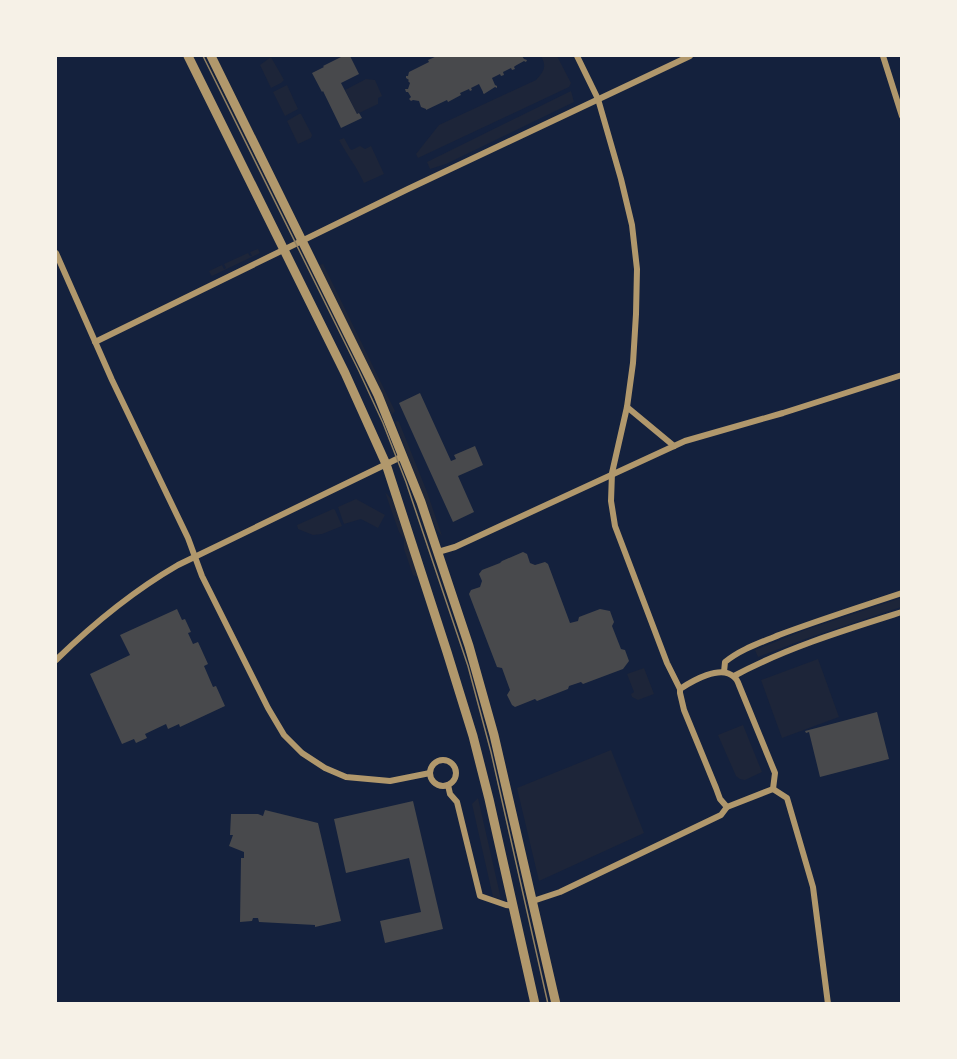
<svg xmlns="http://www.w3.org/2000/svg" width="957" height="1059" viewBox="0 0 957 1059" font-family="Barlow,sans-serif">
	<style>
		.green { fill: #1d2539 }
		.building { fill: #48494c }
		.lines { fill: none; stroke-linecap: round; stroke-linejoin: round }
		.minor { stroke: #b1986c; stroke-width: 6 }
		.tertiary { stroke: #b1986c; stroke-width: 9 }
		.tram { stroke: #918062; stroke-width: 1.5 }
	</style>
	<rect width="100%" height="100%" fill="#14213d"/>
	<!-- green -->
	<g class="green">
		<path d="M 541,56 L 557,56 L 571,83 L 569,87 L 418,158 L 416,154 L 439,125 L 536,80 C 544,71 547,67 541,56 Z"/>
		<path d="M 271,57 L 284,80 L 281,83 L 271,88 L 260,65 Z"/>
		<path d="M 366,79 L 375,80 L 382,96 L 378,98 L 378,104 L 357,114 L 345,90 Z"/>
		<path d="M 287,85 L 298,109 L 285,116 L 273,92 Z"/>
		<path d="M 571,91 L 574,102 L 446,164 L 430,169 L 427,162 Z"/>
		<path d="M 299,114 L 301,114 L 312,135 L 311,138 L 298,144 L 287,121 Z"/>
		<path d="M 344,138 L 350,149 L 352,150 L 360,146 L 365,149 L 371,146 L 384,174 L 364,183 C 357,167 347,155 339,140 Z"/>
		<path d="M 258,249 L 260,253 L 212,276 L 211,275 L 209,271 L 222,265 L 224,269 L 226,268 L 224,264 L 248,253 L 250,256 L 252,256 L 250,252 Z"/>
		<path d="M 323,264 L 387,395 L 395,411 L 392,415 L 319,265 Z"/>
		<path d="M 397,421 L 399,422 L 427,492 L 442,536 L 436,529 L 395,422 Z"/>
		<path d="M 385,492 L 393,501 L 416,570 L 415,572 L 416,572 L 418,577 L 413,575 L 404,549 L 404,539 L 399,532 Z"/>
		<path d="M 356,499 L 385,515 L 378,528 L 361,519 L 344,524 L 338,507 Z"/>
		<path d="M 333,509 L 335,510 L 342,526 L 322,534 L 313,535 L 298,529 L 297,525 Z"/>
		<path d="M 901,598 L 901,607 L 808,638 L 758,657 L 755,650 L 805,630 Z"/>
		<path d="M 818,659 L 839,717 L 782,738 L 761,680 Z"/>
		<path d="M 644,668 L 654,694 L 638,700 L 632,697 L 631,694 L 634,692 L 627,674 Z"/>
		<path d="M 743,725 L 762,772 L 745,780 L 740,779 L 736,776 L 718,735 Z"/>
		<path d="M 611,750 L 644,833 L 539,881 L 517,788 Z"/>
		<path d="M 478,798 L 501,899 L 493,897 L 472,804 Z"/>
	</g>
	<!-- building -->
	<g class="building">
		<path d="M 343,56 L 350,56 L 359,74 L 341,83 L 357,114 L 359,113 L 362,118 L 341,128 L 323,91 L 322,92 L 312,73 L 324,67 L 323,66 Z"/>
		<path d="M 437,56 L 522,56 L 524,59 L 527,60 L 526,62 L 524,61 L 515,66 L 514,67 L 515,69 L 512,70 L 511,68 L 503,72 L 504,75 L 501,76 L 500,74 L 492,78 L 495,85 L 497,86 L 497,88 L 495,87 L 484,94 L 483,93 L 483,92 L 479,84 L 471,88 L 472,90 L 470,91 L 469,89 L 460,93 L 461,95 L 448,102 L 447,100 L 426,110 L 426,109 L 421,107 L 419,101 L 413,100 L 411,101 L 409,99 L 411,97 L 408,92 L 406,92 L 405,89 L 408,89 L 410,83 L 408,81 L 409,80 L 406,78 L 406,76 L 408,76 L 409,72 L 429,62 L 428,60 Z"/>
		<path d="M 420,393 L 451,461 L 456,459 L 454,455 L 475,446 L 483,465 L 458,476 L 474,512 L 453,522 L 399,403 Z"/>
		<path d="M 523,552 L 527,554 L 530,563 L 535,565 L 545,562 L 548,564 L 570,623 L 578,621 L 579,617 L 600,609 L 610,611 L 614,622 L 612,626 L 621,649 L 625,650 L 629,661 L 623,669 L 583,684 L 581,682 L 569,686 L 568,689 L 537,701 L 535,699 L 515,707 L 512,705 L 507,695 L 510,690 L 502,668 L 497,667 L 469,594 L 471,590 L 480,587 L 482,581 L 479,574 L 482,570 L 500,563 L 502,561 Z"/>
		<path d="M 177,609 L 182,620 L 185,619 L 191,632 L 188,633 L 193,644 L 198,642 L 208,664 L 204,666 L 213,687 L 216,686 L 225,706 L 180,727 L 179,724 L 168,729 L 166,724 L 145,734 L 147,738 L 136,743 L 134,739 L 122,744 L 90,674 L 130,655 L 120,635 Z"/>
		<path d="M 877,712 L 889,759 L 820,777 L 809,732 L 806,733 L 805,731 Z"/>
		<path d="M 413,801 L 443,929 L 385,943 L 380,921 L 421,912 L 409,858 L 346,873 L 334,819 Z"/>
		<path d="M 265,810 L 318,823 L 341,921 L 315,927 L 315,925 L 259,922 L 258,918 L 253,918 L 252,921 L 240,922 L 241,858 L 244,858 L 244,852 L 229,846 L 233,835 L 230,835 L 231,814 L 258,814 L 263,816 Z"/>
	</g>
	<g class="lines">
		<!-- minor -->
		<g class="minor">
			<path d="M 577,56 L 598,99 L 621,179 L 632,225 L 637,269 L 636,314 L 633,363 L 627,407 L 612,473 L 611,501 L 615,526 L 667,663 L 680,689 L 680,693 L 684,710 L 716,788 L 720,799 L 727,807"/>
			<path d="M 883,56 L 902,116"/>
			<path d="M 56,253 L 112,380 L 188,538 L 202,576 L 268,708 L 284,735 L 302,753 L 325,768 L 346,777 L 390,781 L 430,773"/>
			<path d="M 95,342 L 408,189 L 690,56"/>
			<path d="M 627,407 L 674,446"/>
			<path d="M 438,552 L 455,547 L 685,441 L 783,413 L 902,375"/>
			<path d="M 56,660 C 93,624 133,591 178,565 L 403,456"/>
			<path d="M 724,672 L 725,662 C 741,649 760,643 779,635 C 819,620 860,607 902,593"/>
			<path d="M 734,676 C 786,648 845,630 902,612"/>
			<path d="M 680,689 C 692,681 721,664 734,677 C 737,679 738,682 739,685 L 775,773 L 773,789"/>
			<circle cx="443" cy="773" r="13"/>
			<path d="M 448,785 L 450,794 L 457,802 L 480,896 L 506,905 L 513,906"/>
			<path d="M 773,789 L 787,798 L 813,887 L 828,1004"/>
			<path d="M 533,901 L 560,892 L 721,815 L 727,807 L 773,789"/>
		</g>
		<!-- tertiary -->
		<g class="tertiary">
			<path d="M 188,56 L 345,373 L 386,464 L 447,652 L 473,736 L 489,799 L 535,1004"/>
			<path d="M 211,56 L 378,395 L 421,502 L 469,646 L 494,735 L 556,1004"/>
		</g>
		<!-- tram -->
		<path class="tram" d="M 203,56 L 359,371 L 383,423 L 406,482 L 468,666 L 491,752 L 548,1004"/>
	</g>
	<!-- border -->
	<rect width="957" height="1059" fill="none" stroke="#f6f1e7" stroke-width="114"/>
</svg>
